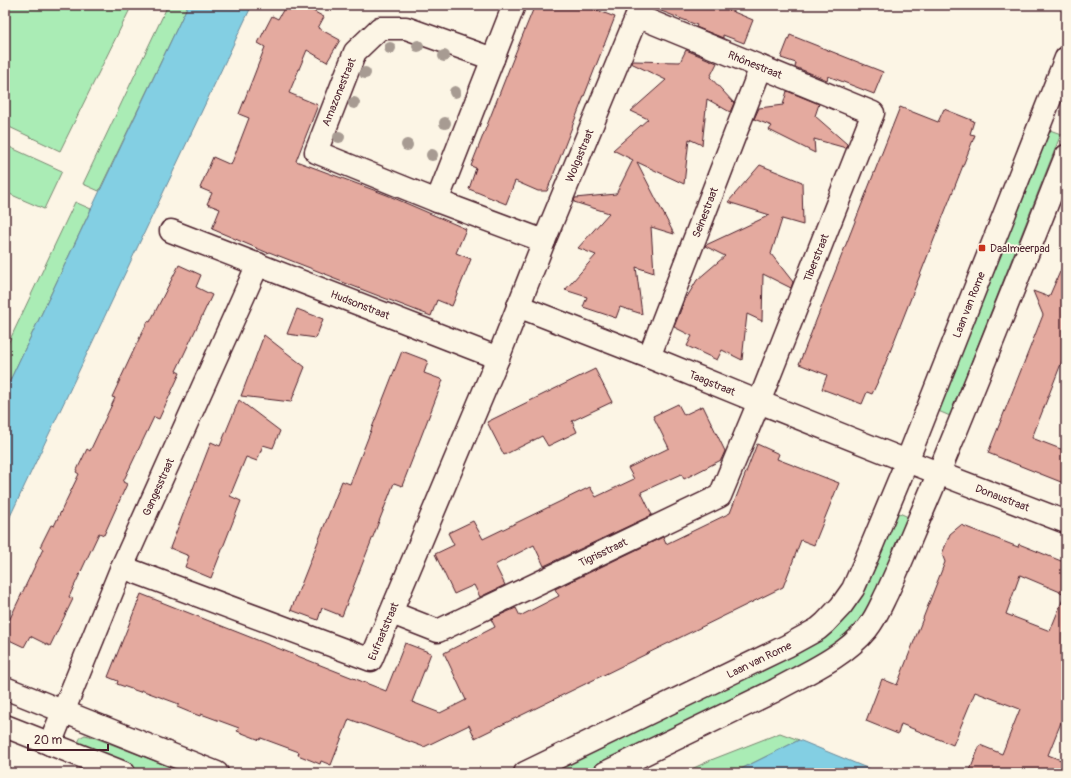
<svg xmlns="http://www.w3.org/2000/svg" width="1071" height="778" viewBox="0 0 1071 778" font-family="Pangolin,sans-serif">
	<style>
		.green { fill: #aaecb5; stroke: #7a8670 }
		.water { fill: #83cfe3; stroke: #6c8999 }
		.building { fill: #e4aa9f; stroke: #4a1f2b; fill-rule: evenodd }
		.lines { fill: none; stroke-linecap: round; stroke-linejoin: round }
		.minor-casing { stroke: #4a1f2b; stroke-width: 25 }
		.minor { stroke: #fcf5e5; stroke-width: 22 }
		.tree { fill: #a79b92 }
		.poi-dot { fill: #c8321e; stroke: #fcf5e5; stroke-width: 1.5 }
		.labels { text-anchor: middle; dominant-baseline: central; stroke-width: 3.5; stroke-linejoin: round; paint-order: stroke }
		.street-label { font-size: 11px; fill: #4a1f2b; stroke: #fcf5e5 }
		.poi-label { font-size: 11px; fill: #4a1f2b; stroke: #fcf5e5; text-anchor: start }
	</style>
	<rect width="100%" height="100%" fill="#fcf5e5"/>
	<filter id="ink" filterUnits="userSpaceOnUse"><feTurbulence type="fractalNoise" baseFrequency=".025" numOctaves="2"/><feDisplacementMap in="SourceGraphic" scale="8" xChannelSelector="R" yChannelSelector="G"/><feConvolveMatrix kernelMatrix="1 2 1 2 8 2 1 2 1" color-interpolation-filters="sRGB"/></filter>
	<g filter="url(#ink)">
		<!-- green -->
		<g class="green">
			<path d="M 5,5 L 132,5 L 60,151 L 5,125 Z"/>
			<path d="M 168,5 L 188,5 L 99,191 L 83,184 Z"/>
			<path d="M 1047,129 L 1061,134 L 950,416 L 936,410 Z"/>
			<path d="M 5,145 L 62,171 L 44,209 L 5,192 Z"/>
			<path d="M 75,202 L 91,209 L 5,391 L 5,350 Z"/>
			<path d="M 897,512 L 913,519 L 879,600 L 829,654 L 589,773 L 551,773 L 779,661 L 847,613 L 866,590 Z"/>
			<path d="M 780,733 L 799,740 L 733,773 L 683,773 L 711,760 Z"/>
			<path d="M 85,735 L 93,737 L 186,773 L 136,773 L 87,754 L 78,745 C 79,739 80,737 85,735 Z"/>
		</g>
		<!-- water -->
		<g class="water">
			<path d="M 188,5 L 252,5 L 5,527 L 5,391 Z"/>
			<path d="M 799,740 L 879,773 L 733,773 Z"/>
		</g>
		<!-- building -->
		<g class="building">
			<path d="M 286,5 L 302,5 L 324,17 L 318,28 L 340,40 L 327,62 L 307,50 L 289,93 L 318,105 L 296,161 L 387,195 L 466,229 L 456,253 L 471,259 L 452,306 L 437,300 L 431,316 L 332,278 L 333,277 L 269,252 L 268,253 L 212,229 L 220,209 L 207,204 L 212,193 L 200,188 L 213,157 L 231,165 L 249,118 L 239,114 L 265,47 L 258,43 L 272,16 L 278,19 Z"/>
			<path d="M 535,5 L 583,5 L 615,17 L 547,191 L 538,191 L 515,181 L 506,204 L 469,189 L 476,168 L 471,166 L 515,54 Z"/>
			<path d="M 651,5 L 717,5 L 753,20 L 744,43 L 723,35 L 723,38 L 696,27 L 697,25 L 651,7 Z"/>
			<path d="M 790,35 L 883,72 L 874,94 L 828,76 L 827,80 L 795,67 L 796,63 L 781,58 Z"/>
			<path d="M 686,50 L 717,63 L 710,77 L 734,103 L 730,112 L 707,99 L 702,145 L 689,139 L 684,184 L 637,162 L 674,234 L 651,227 L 654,273 L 636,267 L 642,314 L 620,307 L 616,318 L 583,307 L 587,297 L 565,290 L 596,255 L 578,248 L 609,213 L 574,202 L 575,198 L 616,194 L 633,160 L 613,150 L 648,119 L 631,111 L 666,80 L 631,63 L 632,61 L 680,62 Z"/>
			<path d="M 787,91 L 819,104 L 815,116 L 847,144 L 846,148 L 814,139 L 815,153 L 769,130 L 772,126 L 754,119 L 759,108 L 783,105 Z"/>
			<path d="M 900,107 L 938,122 L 944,109 L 974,121 L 970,134 L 975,135 L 880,377 L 872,394 L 867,392 L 862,404 L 822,389 L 827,375 L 799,364 Z"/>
			<path d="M 760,165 L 802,182 L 803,225 L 782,219 L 771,254 L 793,282 L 791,288 L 763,274 L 762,321 L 747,314 L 742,360 L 722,350 L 717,360 L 687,346 L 692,336 L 674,327 L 684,302 L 697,280 L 725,256 L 705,246 L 706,245 L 770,215 L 728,202 Z"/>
			<path d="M 1066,258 L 1066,351 L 1032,438 L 1066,451 L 1066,484 L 988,453 L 1043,315 L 1033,291 L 1049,297 Z"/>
			<path d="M 179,265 L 201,275 L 196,287 L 212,295 L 176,371 L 180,373 L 159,419 L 154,417 L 123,482 L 127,484 L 104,535 L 99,533 L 69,597 L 73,599 L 50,646 L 30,636 L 24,647 L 5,638 L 5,629 L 43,549 L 40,547 L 51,525 L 54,526 L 79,474 L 76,472 L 87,449 L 90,451 L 115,398 L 112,397 L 139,339 L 148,321 L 150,322 Z"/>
			<path d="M 297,309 L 323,319 L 316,338 L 287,334 Z"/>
			<path d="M 264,335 L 305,367 L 291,402 L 241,396 Z"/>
			<path d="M 402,351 L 428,361 L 424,373 L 443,380 L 402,486 L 394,483 L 342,616 L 322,608 L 318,620 L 291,610 L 342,481 L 350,484 Z"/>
			<path d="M 595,369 L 612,402 L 572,421 L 577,432 L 548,446 L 542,436 L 504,455 L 487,422 Z"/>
			<path d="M 239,400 L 280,431 L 273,448 L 263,445 L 257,461 L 246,457 L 230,496 L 241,501 L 211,578 L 185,567 L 189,556 L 170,548 L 211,442 L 220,446 Z"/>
			<path d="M 678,404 L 684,415 L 703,406 L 725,451 L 721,460 L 684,479 L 681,474 L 641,492 L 652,515 L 544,566 L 534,545 L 495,565 L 505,585 L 480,597 L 474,585 L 454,594 L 435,554 L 454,545 L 448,533 L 473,521 L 483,539 L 590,487 L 596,497 L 634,479 L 628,468 L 669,448 L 653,416 Z"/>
			<path d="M 757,444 L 779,454 L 777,459 L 839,483 L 814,545 L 801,540 L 783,587 L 475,738 L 469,725 L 424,747 L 349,719 L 331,765 L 321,761 L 320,764 L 298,755 L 299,752 L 261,738 L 260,740 L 237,731 L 239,728 L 201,714 L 200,716 L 189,712 L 177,707 L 179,704 L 141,690 L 140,692 L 117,684 L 118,681 L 108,677 L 141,594 L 386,691 L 405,643 L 431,653 L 412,702 L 440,713 L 466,700 L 444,653 L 495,627 L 491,619 L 516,608 L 520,616 L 559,596 L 555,589 L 663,537 L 666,544 L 730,513 Z"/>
			<path d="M 961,525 L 1018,547 L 1019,544 L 1066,563 L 1066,710 L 1048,755 L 1066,762 L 1066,773 L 969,773 L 980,745 L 1002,754 L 1020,709 L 975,692 L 953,745 L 901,724 L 898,734 L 866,721 L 882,679 L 897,685 L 945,562 L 942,554 L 950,534 ZM 1020,575 L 1065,594 L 1050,631 L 1006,614 Z"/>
		</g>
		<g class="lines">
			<defs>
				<g id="minor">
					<path d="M 493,59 L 406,28 L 380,28 L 355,52 L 316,152 L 437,201 L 544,241"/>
					<path d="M 437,201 L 514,5"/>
					<path id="s1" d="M 171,231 L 498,358 L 544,241 L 637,16 L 639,5"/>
					<path id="s2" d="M 518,306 L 649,357 L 759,402 L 907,461 L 1066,522"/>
					<path id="s3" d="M 649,357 L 761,67"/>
					<path id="s4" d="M 122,567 L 371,660 L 498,358"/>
					<path id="s5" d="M 392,613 L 438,631 L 720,496 L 759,402 L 873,113 L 637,16"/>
					<path d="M 5,688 L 217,773"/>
					<path d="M 5,726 L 124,773"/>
					<path id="s6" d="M 50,744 L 122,567 L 258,264"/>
					<path id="s7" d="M 525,773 L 787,646 L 818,629 L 825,623 L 841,606 L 853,589 L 867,557 L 907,461 L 1066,58"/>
					<path d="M 605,773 L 774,691 C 806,673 843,658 867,629 C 876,618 881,605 887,593 C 901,563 913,533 926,503 C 975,388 1020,272 1066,156"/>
				</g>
			</defs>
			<!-- minor casing -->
			<use href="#minor" class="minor-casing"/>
			<!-- minor -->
			<use href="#minor" class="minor"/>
		</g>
		<!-- trees -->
		<g class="tree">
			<circle cx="418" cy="46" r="6"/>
			<circle cx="390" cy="48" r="6"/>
			<circle cx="444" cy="56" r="6"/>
			<circle cx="365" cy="73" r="6"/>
			<circle cx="455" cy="92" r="6"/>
			<circle cx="354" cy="103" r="6"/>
			<circle cx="445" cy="123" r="6"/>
			<circle cx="339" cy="137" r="6"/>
			<circle cx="407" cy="145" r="6"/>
			<circle cx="432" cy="155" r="6"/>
		</g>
	</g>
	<!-- markers -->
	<rect class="poi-dot" x="978" y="244" width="8" height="8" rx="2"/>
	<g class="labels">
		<!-- street labels -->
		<g class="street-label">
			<text transform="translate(755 65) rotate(22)">Rhônestraat</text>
			<text transform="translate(339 92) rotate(-68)">Amazonestraat</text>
			<text stroke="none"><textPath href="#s1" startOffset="569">Wolgastraat</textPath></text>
			<text stroke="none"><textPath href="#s3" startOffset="155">Seinestraat</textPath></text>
			<text stroke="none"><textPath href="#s5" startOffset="619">Tiberstraat</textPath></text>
			<text stroke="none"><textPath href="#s1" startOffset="203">Hudsonstraat</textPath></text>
			<text stroke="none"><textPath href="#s7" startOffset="687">Laan van Rome</textPath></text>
			<text stroke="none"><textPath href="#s2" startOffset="209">Taagstraat</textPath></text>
			<text stroke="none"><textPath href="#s6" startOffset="279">Gangesstraat</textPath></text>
			<text stroke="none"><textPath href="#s2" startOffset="521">Donaustraat</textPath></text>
			<text stroke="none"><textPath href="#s5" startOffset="232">Tigrisstraat</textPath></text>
			<text stroke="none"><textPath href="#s4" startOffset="297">Eufraatstraat</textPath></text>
			<text stroke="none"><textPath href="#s7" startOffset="260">Laan van Rome</textPath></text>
		</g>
		<!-- poi labels -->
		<g class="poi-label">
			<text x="990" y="248">Daalmeerpad</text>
		</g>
	</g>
	<!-- margin -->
	<rect width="1071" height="778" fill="none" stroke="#fcf5e5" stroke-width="20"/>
	<rect x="10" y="10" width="1051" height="758" fill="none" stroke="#4a1f2b" stroke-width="1.5" filter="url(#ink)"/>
	<!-- scale -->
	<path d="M28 744v6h80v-6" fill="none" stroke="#4a1f2b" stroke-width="2"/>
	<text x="34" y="744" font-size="12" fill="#4a1f2b" stroke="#fcf5e5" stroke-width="3" paint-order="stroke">20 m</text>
</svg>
